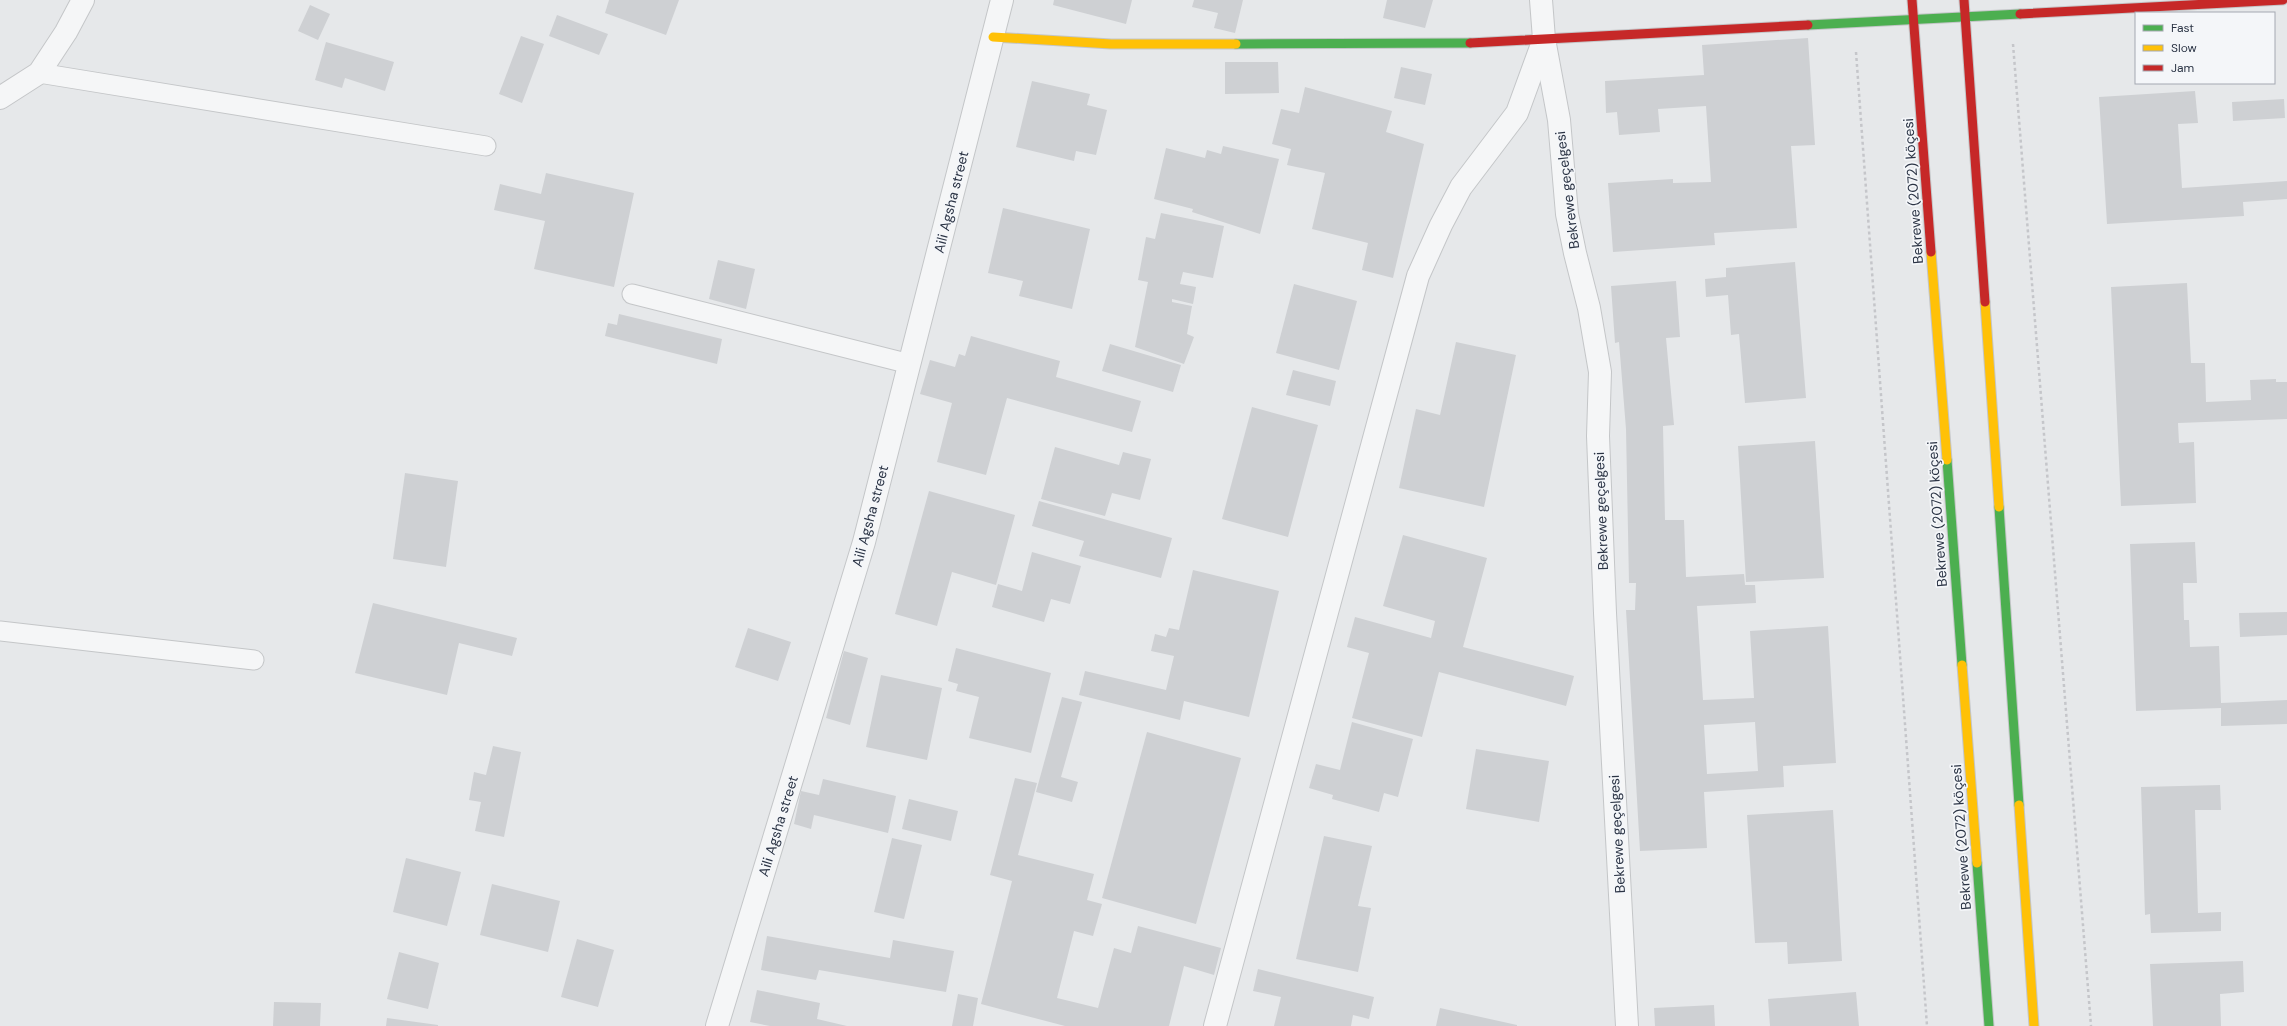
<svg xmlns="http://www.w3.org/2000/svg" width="2287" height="1026" viewBox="0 0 2287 1026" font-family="'DM Sans',sans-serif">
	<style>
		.building { fill: #ced0d3; fill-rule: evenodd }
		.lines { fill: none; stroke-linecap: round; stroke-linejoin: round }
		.lane-casing { stroke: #c4c6c8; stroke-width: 21 }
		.street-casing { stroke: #c4c6c8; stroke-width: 24 }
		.fast-casing { stroke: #c4c6c8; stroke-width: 11 }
		.slow-casing { stroke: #c4c6c8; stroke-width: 11 }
		.jam-casing { stroke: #c4c6c8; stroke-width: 11 }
		.path { stroke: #c5c6ca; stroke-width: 2.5; stroke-dasharray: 3 3; stroke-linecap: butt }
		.lane { stroke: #f5f6f7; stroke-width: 19 }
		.street { stroke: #f5f6f7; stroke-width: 22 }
		.fast { stroke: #4caf50; stroke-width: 9 }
		.slow { stroke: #ffc107; stroke-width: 9 }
		.jam { stroke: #c62828; stroke-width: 9 }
		.labels { text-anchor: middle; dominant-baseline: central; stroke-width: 3.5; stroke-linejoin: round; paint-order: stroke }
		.street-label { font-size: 14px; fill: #2b3445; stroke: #f4f6f9 }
	</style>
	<rect width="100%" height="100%" fill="#e6e8ea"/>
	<!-- building -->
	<g class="building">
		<path d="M 609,0 L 679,0 L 666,35 L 605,13 Z"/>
		<path d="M 1054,0 L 1132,0 L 1126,24 L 1053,5 Z"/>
		<path d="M 1194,0 L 1243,0 L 1235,33 L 1214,28 L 1218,13 L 1192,7 Z"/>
		<path d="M 1387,0 L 1433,0 L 1425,28 L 1383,18 Z"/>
		<path d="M 310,5 L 330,14 L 318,40 L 298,31 Z"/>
		<path d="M 557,15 L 608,34 L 599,55 L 549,36 Z"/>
		<path d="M 521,36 L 544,44 L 522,103 L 499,94 Z"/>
		<path d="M 1808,38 L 1815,145 L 1791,146 L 1797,228 L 1714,233 L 1715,245 L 1613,252 L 1608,183 L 1673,179 L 1673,183 L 1711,182 L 1706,106 L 1658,109 L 1660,132 L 1619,135 L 1617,112 L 1606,113 L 1605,81 L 1704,75 L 1702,45 Z"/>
		<path d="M 326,42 L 394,62 L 385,91 L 345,78 L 342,88 L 315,80 Z"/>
		<path d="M 1225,62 L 1278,62 L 1279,93 L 1225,94 Z"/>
		<path d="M 1401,67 L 1432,74 L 1425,105 L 1394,98 Z"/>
		<path d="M 1032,81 L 1090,94 L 1087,105 L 1107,110 L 1096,155 L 1076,151 L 1074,161 L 1016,147 Z"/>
		<path d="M 1305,87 L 1392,111 L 1386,132 L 1424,144 L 1393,278 L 1362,270 L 1368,243 L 1312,229 L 1325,173 L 1287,165 L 1291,149 L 1272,144 L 1281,109 L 1299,113 Z"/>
		<path d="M 2195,91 L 2198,123 L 2178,124 L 2182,188 L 2287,181 L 2287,199 L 2243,202 L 2244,216 L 2107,224 L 2099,97 Z"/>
		<path d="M 2284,99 L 2285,118 L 2233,121 L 2232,102 Z"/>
		<path d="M 1223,146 L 1279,159 L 1260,234 L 1192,212 L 1193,209 L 1154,199 L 1166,148 L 1205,158 L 1207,150 L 1221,154 Z"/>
		<path d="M 546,173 L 634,193 L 614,287 L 534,269 L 545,221 L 494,210 L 500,184 L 541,194 Z"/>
		<path d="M 1003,208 L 1090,229 L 1072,309 L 1019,296 L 1023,281 L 988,273 Z"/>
		<path d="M 1161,213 L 1224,226 L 1213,278 L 1183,272 L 1180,284 L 1196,287 L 1193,304 L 1172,299 L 1172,302 L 1192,306 L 1187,334 L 1194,337 L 1184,364 L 1135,347 L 1148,282 L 1138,280 L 1146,237 L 1155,239 Z"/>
		<path d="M 718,260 L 755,269 L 746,309 L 709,299 Z"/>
		<path d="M 1795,262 L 1806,398 L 1745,403 L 1739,334 L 1731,335 L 1728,295 L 1706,297 L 1705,279 L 1726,277 L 1726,268 Z"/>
		<path d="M 1676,281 L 1680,337 L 1666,338 L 1674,425 L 1663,426 L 1665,520 L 1684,520 L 1686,577 L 1744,574 L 1745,585 L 1755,585 L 1756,603 L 1697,606 L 1703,700 L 1754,698 L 1750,631 L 1828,626 L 1836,763 L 1783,766 L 1784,787 L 1704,792 L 1707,848 L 1640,851 L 1626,610 L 1635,610 L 1636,583 L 1629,583 L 1626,429 L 1619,342 L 1615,343 L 1611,286 ZM 1755,722 L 1758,771 L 1707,774 L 1704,725 Z"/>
		<path d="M 2187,283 L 2191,363 L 2205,363 L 2206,402 L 2251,400 L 2250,380 L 2276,379 L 2276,382 L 2287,382 L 2287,419 L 2178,423 L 2179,443 L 2194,442 L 2196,503 L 2121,506 L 2111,287 Z"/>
		<path d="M 1294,284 L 1357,301 L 1339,370 L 1276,353 Z"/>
		<path d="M 619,314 L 722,339 L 717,364 L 605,336 L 608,323 L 617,325 Z"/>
		<path d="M 971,336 L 1060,361 L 1056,377 L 1141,401 L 1132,432 L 1007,398 L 986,475 L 937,462 L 952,403 L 920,394 L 930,360 L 955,367 L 959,354 L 965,356 Z"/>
		<path d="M 1456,342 L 1516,355 L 1484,507 L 1399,488 L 1416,409 L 1440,415 Z"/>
		<path d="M 1110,344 L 1181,365 L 1173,392 L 1102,371 Z"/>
		<path d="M 1293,370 L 1336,381 L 1330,406 L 1286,395 Z"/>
		<path d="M 1252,407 L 1318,425 L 1288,537 L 1222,519 Z"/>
		<path d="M 1815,441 L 1824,578 L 1746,582 L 1738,446 Z"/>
		<path d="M 1055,447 L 1119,465 L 1123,452 L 1151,459 L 1140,500 L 1112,493 L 1105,516 L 1041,499 Z"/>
		<path d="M 405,473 L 458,481 L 446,567 L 393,559 Z"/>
		<path d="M 929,491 L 1015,515 L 996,585 L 952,572 L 937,626 L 895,614 Z"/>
		<path d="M 1039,501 L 1172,538 L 1161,578 L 1079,556 L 1084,541 L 1032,526 Z"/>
		<path d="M 1403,535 L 1487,558 L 1463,647 L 1574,676 L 1566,706 L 1439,672 L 1422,737 L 1352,718 L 1369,653 L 1347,647 L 1355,617 L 1431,638 L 1435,621 L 1383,606 Z"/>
		<path d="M 2195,542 L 2197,583 L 2183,583 L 2184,620 L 2189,620 L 2190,647 L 2219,646 L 2221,703 L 2287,700 L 2287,724 L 2221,726 L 2221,708 L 2136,711 L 2130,544 Z"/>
		<path d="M 1032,552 L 1081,566 L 1070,604 L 1051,599 L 1044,622 L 992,607 L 998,584 L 1022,591 Z"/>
		<path d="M 1193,570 L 1279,591 L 1249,717 L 1184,701 L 1180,720 L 1079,695 L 1085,671 L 1166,690 L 1174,656 L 1151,651 L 1155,634 L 1166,637 L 1169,628 L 1179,630 Z"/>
		<path d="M 373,603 L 517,638 L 512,656 L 459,643 L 447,695 L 355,673 Z"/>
		<path d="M 2287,612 L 2287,635 L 2240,637 L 2239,613 Z"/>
		<path d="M 748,628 L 791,642 L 778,681 L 735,667 Z"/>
		<path d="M 956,648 L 1051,673 L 1031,753 L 969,738 L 979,697 L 956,691 L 958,684 L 948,681 Z"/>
		<path d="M 844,651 L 868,658 L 850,725 L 826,718 Z"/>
		<path d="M 881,675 L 942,688 L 927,760 L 866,747 Z"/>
		<path d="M 1062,697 L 1082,702 L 1061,777 L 1078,782 L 1072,802 L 1036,792 Z"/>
		<path d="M 1352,722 L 1413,739 L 1398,797 L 1384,793 L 1379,812 L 1332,799 L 1333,795 L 1309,788 L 1316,764 L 1340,770 Z"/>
		<path d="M 1147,732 L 1241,758 L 1196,924 L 1102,898 Z"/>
		<path d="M 493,746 L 521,752 L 504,837 L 475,831 L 481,802 L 469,800 L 474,772 L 486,775 Z"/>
		<path d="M 1476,749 L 1549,761 L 1539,822 L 1466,809 Z"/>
		<path d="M 1015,778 L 1037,783 L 1018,855 L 1094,874 L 1087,900 L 1102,904 L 1093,936 L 1074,931 L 1057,998 L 1098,1008 L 1114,948 L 1131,953 L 1138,926 L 1221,948 L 1214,975 L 1184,966 L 1169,1026 L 1065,1026 L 981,1004 L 1012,881 L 990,875 Z"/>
		<path d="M 823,779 L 896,796 L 888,833 L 814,815 L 811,829 L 794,824 L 801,791 L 819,795 Z"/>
		<path d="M 2220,785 L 2221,810 L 2195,810 L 2198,913 L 2221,912 L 2221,931 L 2151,933 L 2150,914 L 2145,915 L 2141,787 Z"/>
		<path d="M 909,799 L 958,811 L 951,841 L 902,829 Z"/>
		<path d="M 1833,810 L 1842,961 L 1788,964 L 1787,942 L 1755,943 L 1747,815 Z"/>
		<path d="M 1324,836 L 1372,846 L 1358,906 L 1371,908 L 1358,972 L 1296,959 Z"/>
		<path d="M 892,838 L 922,845 L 904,919 L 874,912 Z"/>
		<path d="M 406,858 L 461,872 L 447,926 L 393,912 Z"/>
		<path d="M 492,884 L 560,901 L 548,952 L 480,935 Z"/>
		<path d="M 767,936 L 890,958 L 893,940 L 954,951 L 946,992 L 819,970 L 816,980 L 761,970 Z"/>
		<path d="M 577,939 L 614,950 L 598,1007 L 561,997 Z"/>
		<path d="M 399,952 L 439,963 L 428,1009 L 387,999 Z"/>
		<path d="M 2243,961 L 2244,992 L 2220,994 L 2221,1026 L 2153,1026 L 2150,964 Z"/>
		<path d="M 1258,969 L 1374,997 L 1369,1019 L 1353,1015 L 1351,1026 L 1274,1026 L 1281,997 L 1253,991 Z"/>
		<path d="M 757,990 L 820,1003 L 817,1019 L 847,1026 L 770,1026 L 750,1022 Z"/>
		<path d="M 1856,992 L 1859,1026 L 1770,1026 L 1768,999 Z"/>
		<path d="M 958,994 L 978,998 L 973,1026 L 952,1026 Z"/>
		<path d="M 274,1002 L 321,1003 L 320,1026 L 273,1026 Z"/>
		<path d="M 1714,1005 L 1715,1026 L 1655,1026 L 1654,1008 Z"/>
		<path d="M 1440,1008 L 1517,1025 L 1517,1026 L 1436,1026 Z"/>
		<path d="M 387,1018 L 438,1025 L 438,1026 L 386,1026 Z"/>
	</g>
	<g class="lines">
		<defs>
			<g id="lane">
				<path d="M 39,73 L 486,146"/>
				<path d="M 632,294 L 910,364"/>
				<path d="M 0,631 L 254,660"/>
			</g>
			<g id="street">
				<path d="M 1541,0 L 1544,39 L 1559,120 L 1567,214 L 1575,253 L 1589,308 L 1600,372 L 1598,436 L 1605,613 L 1627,1026"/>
				<path d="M 0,98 L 39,73 L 66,32 L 83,0"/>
				<path d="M 717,1026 L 864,542 L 1002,0"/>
				<path d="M 1215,1026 L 1418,276 L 1441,225 L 1461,187 L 1517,113 L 1544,39"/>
			</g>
			<g id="fast">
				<path d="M 1808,25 L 2020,14"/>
				<path d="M 1236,44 L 1470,43"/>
				<path d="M 1947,460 L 1962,665"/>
				<path d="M 1999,507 L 2019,805"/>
				<path d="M 1977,863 L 1989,1026"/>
			</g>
			<g id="slow">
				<path d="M 993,37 L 1111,44 L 1236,44"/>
				<path d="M 1931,252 L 1947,460"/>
				<path d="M 1985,302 L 1999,507"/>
				<path d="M 1962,665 L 1977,863"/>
				<path d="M 2019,805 L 2034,1026"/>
			</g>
			<g id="jam">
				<path d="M 1912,0 L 1931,252"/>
				<path d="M 1964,0 L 1985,302"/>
				<path d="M 2020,14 L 2283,0"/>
				<path d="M 1470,43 L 1808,25"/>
			</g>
		</defs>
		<!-- lane casing -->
		<use href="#lane" class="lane-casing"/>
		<!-- street casing -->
		<use href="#street" class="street-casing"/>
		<!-- fast casing -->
		<use href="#fast" class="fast-casing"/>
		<!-- slow casing -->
		<use href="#slow" class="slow-casing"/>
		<!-- jam casing -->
		<use href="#jam" class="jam-casing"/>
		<!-- path -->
		<g class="path">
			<path d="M 2013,44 L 2091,1026"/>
			<path d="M 1856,52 L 1927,1026"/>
		</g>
		<!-- lane -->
		<use href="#lane" class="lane"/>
		<!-- street -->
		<use href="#street" class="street"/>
		<!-- fast -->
		<use href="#fast" class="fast"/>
		<!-- slow -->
		<use href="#slow" class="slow"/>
		<!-- jam -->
		<use href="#jam" class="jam"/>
	</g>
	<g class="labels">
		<!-- street labels -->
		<g class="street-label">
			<text transform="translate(1567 190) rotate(-97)">Bekrewe geçelgesi</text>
			<text transform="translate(1913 191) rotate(-94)">Bekrewe (2072) köçesi</text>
			<text transform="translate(951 202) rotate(-76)">Aili Agsha street</text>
			<text transform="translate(1601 511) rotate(-92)">Bekrewe geçelgesi</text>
			<text transform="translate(1937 514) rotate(-94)">Bekrewe (2072) köçesi</text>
			<text transform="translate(870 516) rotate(-75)">Aili Agsha street</text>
			<text transform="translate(778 826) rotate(-73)">Aili Agsha street</text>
			<text transform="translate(1617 834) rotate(-93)">Bekrewe geçelgesi</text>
			<text transform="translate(1961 837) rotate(-94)">Bekrewe (2072) köçesi</text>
		</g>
	</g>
	<!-- legend -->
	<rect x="2135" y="12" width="140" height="72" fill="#f4f6f9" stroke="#a4a8b1"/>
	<rect x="2143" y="25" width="20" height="6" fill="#4caf50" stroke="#a4a8b1"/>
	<text x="2171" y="32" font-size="12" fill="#2b3445">Fast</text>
	<rect x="2143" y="45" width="20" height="6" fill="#ffc107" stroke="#a4a8b1"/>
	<text x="2171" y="52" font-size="12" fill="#2b3445">Slow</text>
	<rect x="2143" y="65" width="20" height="6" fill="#c62828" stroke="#a4a8b1"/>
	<text x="2171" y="72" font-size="12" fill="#2b3445">Jam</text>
</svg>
